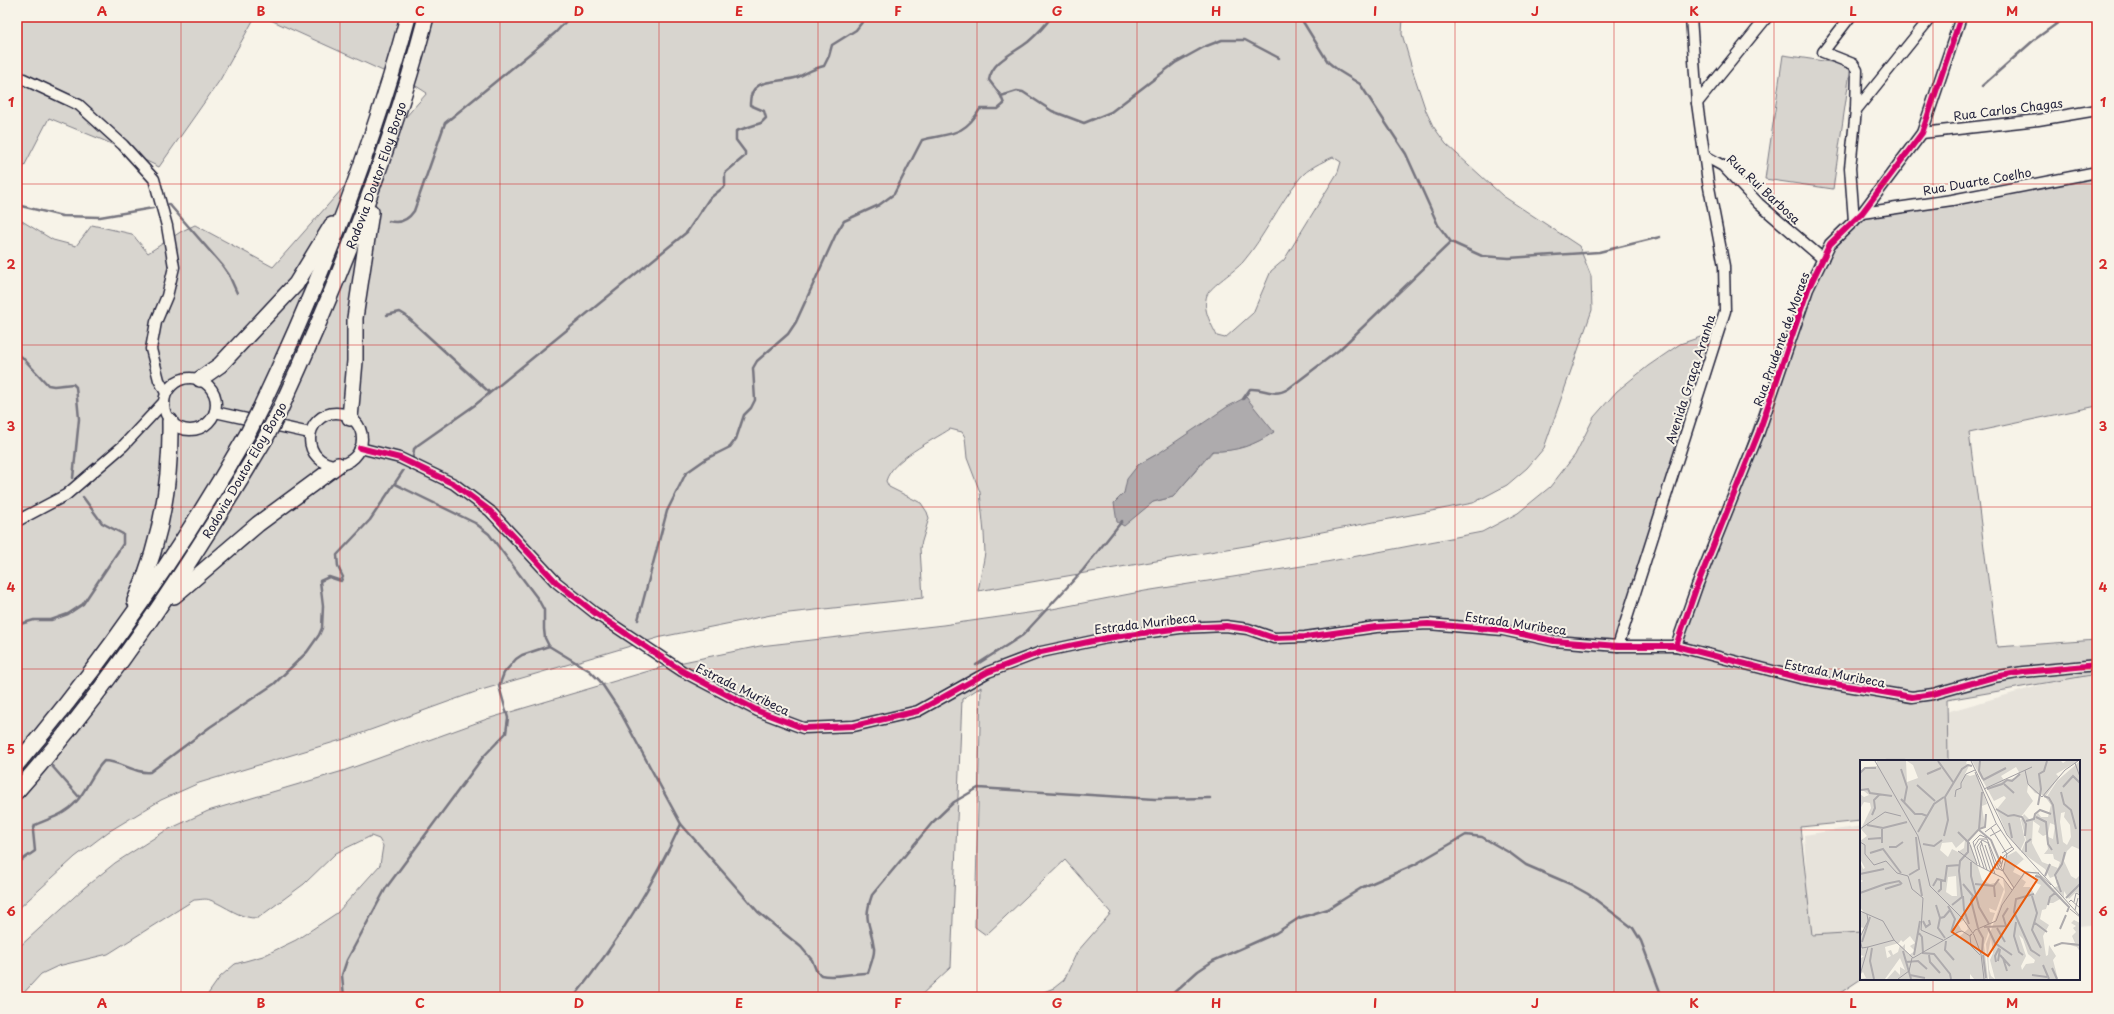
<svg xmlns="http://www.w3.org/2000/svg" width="2114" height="1014" viewBox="0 0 2114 1014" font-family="'Playpen Sans',sans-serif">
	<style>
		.built { fill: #e7e3db }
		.green { fill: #d8d5cf; stroke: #7d7c85; fill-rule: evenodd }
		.water { fill: #aeabad; stroke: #76747f }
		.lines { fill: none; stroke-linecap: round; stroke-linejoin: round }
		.stream { stroke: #76747f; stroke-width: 2.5 }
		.minor-casing { stroke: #22223b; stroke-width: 13 }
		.highway-casing { stroke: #22223b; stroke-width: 18 }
		.minor { stroke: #f7f3e8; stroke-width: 10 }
		.highway { stroke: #f7f3e8; stroke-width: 15 }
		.highway-bridge-casing { stroke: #22223b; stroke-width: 18; stroke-linecap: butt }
		.highway-bridge { stroke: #f7f3e8; stroke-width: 15 }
		.cycleway-casing { stroke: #f7f3e8; stroke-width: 8 }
		.cycleway { stroke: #d6006c; stroke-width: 6 }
		.grid { fill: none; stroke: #d62828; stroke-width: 1; stroke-opacity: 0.55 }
		.labels { text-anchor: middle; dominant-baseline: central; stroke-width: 4; stroke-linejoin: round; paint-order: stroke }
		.street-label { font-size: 12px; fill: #22223b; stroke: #f7f3e8 }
		.inset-river { fill: none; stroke: #aeabad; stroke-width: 2 }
		.inset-road { fill: none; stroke: #a29fa3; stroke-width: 1 }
		.view { fill: #e8590c; fill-opacity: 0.15; stroke: #e8590c; stroke-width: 2 }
		.inset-edge { fill: none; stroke: #22223b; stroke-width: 2 }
		.neatline { fill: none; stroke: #d62828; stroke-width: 1.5 }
		.grid-label { font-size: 13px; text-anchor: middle; font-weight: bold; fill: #d62828 }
	</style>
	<rect width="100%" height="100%" fill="#f7f3e8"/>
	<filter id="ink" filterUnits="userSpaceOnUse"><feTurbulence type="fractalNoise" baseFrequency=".025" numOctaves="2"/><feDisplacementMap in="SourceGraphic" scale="8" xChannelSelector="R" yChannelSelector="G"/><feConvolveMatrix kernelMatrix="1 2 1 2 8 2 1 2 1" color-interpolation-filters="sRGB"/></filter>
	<g filter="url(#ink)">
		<!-- built -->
		<g class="built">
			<path d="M 2087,672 L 2097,673 L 2097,924 L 2079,926 L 2079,761 L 1947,761 L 1943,713 Z"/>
			<path d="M 1861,826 L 1861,947 L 1810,952 L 1804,835 Z"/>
		</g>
		<!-- green -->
		<g class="green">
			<path d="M 17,17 L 255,17 L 220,80 L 159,167 L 105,141 L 49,118 L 17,180 Z"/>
			<path d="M 264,17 L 1403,17 L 1402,34 L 1413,72 L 1426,111 L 1433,126 L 1446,144 L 1503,196 L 1579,246 L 1591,276 L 1592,310 L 1544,448 L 1527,468 L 1507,485 L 1473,503 L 1275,541 L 978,591 L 985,553 L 984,533 L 980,492 L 967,458 L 965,437 L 962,432 L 950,429 C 932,441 892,459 886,481 L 889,487 L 921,503 L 927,512 L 929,518 L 920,548 L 923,598 L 771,615 L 661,637 L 478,691 L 351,737 L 199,783 L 161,800 L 108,832 L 75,857 L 17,910 L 17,218 L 53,240 L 76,246 L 92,225 L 132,234 L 148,253 L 182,231 L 195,225 L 273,267 L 427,93 L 416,86 ZM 1333,157 L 1341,162 L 1338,172 L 1284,260 L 1271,271 L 1253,313 L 1225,338 L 1217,336 C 1211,323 1202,310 1207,295 C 1211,286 1235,271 1243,262 C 1265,236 1278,205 1300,178 C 1307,169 1322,162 1333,157 ZM 1274,431 C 1259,444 1232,452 1213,451 L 1173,497 L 1153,502 L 1142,510 L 1114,503 L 1124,493 L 1138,465 L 1159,453 Z"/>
			<path d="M 1783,55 L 1851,65 L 1833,189 L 1765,179 Z"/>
			<path d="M 2097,171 L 2097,406 L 1969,433 L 1997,647 L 2097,640 L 2097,674 L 1947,700 L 1948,761 L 1861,761 L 1861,821 L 1800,827 L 1812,935 L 1861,932 L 1861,979 L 1834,997 L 1014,997 L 1041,993 L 1054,988 L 1064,980 L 1077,952 L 1111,913 L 1065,860 L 986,935 L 975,927 L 981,687 L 962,699 L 951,967 L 919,997 L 206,997 L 220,977 L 235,964 L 263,956 L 296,940 L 337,913 L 380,865 L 383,846 L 379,839 L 371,836 L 336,853 L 304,884 L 258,918 C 239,919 227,906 210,900 C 206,898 199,900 194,900 L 108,954 L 58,966 L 41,974 L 20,997 L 17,997 L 17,949 L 84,888 L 115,863 L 165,831 L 208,811 L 343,771 L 487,719 L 669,665 L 760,646 L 943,625 L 1042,611 L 1145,591 L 1321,563 L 1482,532 L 1518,513 L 1550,487 L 1575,455 L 1594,417 L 1617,391 L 1648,366 L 1680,344 L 1718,331 L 1617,642 L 1676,641 L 1795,313 L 1831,244 L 1862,207 L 1915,205 Z"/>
		</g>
		<!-- water -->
		<path class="water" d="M 1246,397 L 1274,432 C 1255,445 1236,452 1212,451 L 1173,497 L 1153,502 L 1124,526 L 1117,522 L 1114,503 L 1124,493 L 1127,479 L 1138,465 L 1159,453 L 1227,407 Z"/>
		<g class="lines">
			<!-- stream -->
			<g class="stream">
				<path d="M 1300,17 L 1328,62 L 1339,71 L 1360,84 L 1406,154 L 1438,225 L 1451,242 L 1482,256 L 1509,258 L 1599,252 L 1660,237"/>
				<path d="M 1982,86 L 2034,40 L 2066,17"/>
				<path d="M 1001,96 L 1017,91 L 1023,92 L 1052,111 L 1084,123 L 1111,112 L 1175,63 L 1204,47 L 1222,40 L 1245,40 L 1279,58"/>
				<path d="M 169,204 L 222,265 L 229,275 L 237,293"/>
				<path d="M 17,205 L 62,216 L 100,217 L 153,208"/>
				<path d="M 389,221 C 400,224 408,220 414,211 L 445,123 L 555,33 L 570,17"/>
				<path d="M 387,315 L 400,312 L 405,315 L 489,392"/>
				<path d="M 17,355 L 22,357 L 48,385 L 54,386 L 73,384 L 76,387 L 79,419 L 73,478"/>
				<path d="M 1243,399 L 1250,389 C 1266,388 1272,398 1288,389 L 1339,350 L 1451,242"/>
				<path d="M 413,457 L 414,449 L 418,445 L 475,405 L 687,232 L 709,199 L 725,186 L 725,173 L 745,156 L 745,152 L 736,140 L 736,131 L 761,123 L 766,118 L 764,111 L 750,105 C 749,75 779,84 798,77 C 807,73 814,68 824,66 L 829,56 L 832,45 L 856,30 L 866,17"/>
				<path d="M 395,484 L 475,523 L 489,534 L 538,599 L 544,610 L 544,629 L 545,638 L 549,646 L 590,671 L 600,681 L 618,708 L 681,824 L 758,912 L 801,947 L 812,960 L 816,970 L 821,975 C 836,979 853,972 868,973 C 870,966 875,955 874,948 C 871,922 862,923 872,895 L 932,823 L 954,802 L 978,788 L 1155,799 L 1210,798"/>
				<path d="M 638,620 L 667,511 L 686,473 L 706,459 L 730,447 L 736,439 L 744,415 L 751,408 L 755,400 L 753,368 L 757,361 L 788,334 L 796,322 L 836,234 L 844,221 L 879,205 L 894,194 L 922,140 C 949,133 964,137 980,109 L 998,109 L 1004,104 L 1001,96 L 989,80 C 992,61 1014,53 1028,42 C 1036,35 1045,26 1051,17"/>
				<path d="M 17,625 L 34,620 L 51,620 L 68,614 L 83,604 L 123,544 L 123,534 L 102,523 L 83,497"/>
				<path d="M 976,665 L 1023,635 L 1083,570 L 1122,521"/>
				<path d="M 52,766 L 79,797"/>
				<path d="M 17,860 L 22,860 L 35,851 L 33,831 L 35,825 C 50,818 65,815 76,802 C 87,790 92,773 104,761 C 121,761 135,774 150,772 L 210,727 L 274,684 L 307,652 L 319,635 L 322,628 L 323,606 L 320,581 L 329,577 L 341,581 L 343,577 L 338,567 L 337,555 L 370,520 L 403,471"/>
				<path d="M 344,997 L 342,975 L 347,960 L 386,888 L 483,757 L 506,733 L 508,718 L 499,686 L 504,673 L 516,659 L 522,655 L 549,646"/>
				<path d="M 574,997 C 616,944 653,885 681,824"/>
				<path d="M 1169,997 L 1198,971 L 1213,961 L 1276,933 L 1299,918 L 1328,909 L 1363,887 L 1414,865 L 1466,835 L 1482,837 L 1510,853 L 1526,865 L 1570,884 L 1588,894 L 1633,928 L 1641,941 L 1662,997"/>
			</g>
			<defs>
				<g id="minor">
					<path d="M 1850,17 L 1823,52 L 1853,64 L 1857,70 L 1856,110"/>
					<path d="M 17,76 L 79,105 L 123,145 L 154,179 L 167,226 L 174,267 L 167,296 L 156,322 L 151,349 L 159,380 L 166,393"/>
					<path d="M 1697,103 L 1767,17"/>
					<path d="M 1922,133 L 2038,120 L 2097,110"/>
					<path d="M 1705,156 L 1723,166 L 1759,204 L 1823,259"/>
					<path d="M 1862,213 L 1952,200 L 2097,172"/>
					<path d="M 1854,221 L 1850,168 L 1856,110 L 1931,17"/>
					<circle cx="190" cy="404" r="26"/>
					<path d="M 215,412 L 310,433"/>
					<circle cx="336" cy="439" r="26"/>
					<path d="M 360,448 L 400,458 L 454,484 L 490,511 L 556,582 L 595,613 L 682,671 L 758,711 L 803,728 L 854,726 L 918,711 L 988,672 L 1041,652 L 1107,638 L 1180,628 L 1226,626 L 1248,629 L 1274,638 L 1305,637 L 1376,627 L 1428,624 L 1503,630 L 1554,641 L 1618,646 L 1676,646 L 1800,678 L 1912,697 L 1933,694 L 1994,677 L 2023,672 L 2097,665"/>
					<path d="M 17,521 L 66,495 L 123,446 L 164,402"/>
					<path d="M 1618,646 L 1725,311 L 1724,266 L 1708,182 L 1697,103 L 1691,17"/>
					<path d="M 1676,646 L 1697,586 L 1759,432 L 1808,289 L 1830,244 L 1862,213 L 1922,133 L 1961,17"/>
				</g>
				<g id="highway">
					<path d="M 200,379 L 220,365 L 296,284 L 332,225"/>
					<path d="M 260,409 C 320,282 371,153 408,17"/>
					<path id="s1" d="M 279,412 C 338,284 390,154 426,17"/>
					<path d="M 350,418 L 355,361 L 355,318 L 371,212"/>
					<path d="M 174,596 L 258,524 L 338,465"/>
					<path d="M 135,601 C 160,545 171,482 170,421"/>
					<path d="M 17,764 C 105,661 181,550 248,433"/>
					<path d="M 17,791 C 114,682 191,563 265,439"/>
				</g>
			</defs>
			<!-- minor casing -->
			<use href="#minor" class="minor-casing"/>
			<!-- highway casing -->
			<use href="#highway" class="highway-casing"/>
			<!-- minor -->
			<use href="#minor" class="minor"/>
			<!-- highway -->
			<use href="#highway" class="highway"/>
			<defs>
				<g id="highway-bridge">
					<path d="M 248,433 L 260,409"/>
					<path d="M 265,439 L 279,412"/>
				</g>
			</defs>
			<!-- highway-bridge casing -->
			<use href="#highway-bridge" class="highway-bridge-casing"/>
			<!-- highway-bridge -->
			<use href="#highway-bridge" class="highway-bridge"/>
			<defs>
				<g id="cycleway">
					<path d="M 360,448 L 400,458 L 454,484 L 490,511 L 556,582 L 595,613 L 682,671 L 758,711 L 803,728 L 854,726 L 918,711 L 988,672 L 1041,652 L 1107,638 L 1180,628 L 1226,626 L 1248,629 L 1274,638 L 1305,637 L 1376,627 L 1428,624 L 1503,630 L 1554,641 L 1618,646 L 1676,646 L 1800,678 L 1912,697 L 1933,694 L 1994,677 L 2023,672 L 2097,665"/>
					<path d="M 1676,646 L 1697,586 L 1759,432 L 1808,289 L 1830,244 L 1862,213 L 1922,133 L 1961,17"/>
				</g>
			</defs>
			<!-- cycleway casing -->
			<use href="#cycleway" class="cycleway-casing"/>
			<!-- cycleway -->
			<use href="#cycleway" class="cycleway"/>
		</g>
	</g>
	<!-- grid -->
	<path class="grid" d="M 181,17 L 181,997M 340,17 L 340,997M 500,17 L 500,997M 659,17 L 659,997M 818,17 L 818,997M 977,17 L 977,997M 1137,17 L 1137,997M 1296,17 L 1296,997M 1455,17 L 1455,997M 1614,17 L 1614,997M 1774,17 L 1774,997M 1933,17 L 1933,761M 17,184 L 2097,184M 17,345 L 2097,345M 17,507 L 2097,507M 17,669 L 2097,669M 17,830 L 1861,830M 2079,830 L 2097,830M 1933,979 L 1933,997"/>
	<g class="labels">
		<!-- street labels -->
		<g class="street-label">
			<text transform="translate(2008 109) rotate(-7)">Rua Carlos Chagas</text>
			<text stroke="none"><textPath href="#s1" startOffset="256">Rodovia Doutor Eloy Borgo</textPath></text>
			<text transform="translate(1977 181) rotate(-10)">Rua Duarte Coelho</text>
			<text transform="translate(1764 189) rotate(43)">Rua Rui Barbosa</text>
			<text transform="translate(1781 339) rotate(-70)">Rua Prudente de Moraes</text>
			<text transform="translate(1690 379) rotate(-72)">Avenida Graça Aranha</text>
			<text transform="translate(244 470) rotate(-60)">Rodovia Doutor Eloy Borgo</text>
			<text transform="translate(1145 623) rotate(-7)">Estrada Muribeca</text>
			<text transform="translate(1516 623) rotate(8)">Estrada Muribeca</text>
			<text transform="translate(1835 673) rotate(11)">Estrada Muribeca</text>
			<text transform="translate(743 689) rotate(26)">Estrada Muribeca</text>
		</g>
	</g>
	<!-- overview -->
	<g transform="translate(1860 760)">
		<rect width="220" height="220" fill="#f7f3e8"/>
		<path d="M 17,1 L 46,1 L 47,22 L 58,18 L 53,5 L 47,1 L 107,1 L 106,3 L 109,6 L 105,14 L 110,16 L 117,14 L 127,44 L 122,46 L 125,67 L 119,69 L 107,82 L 108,85 L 111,85 L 122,120 L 130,124 L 139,122 L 144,129 L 136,151 L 129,148 L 130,152 L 135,153 L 124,185 L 128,219 L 114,219 L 110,214 L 110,219 L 27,219 L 35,210 L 40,215 L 40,207 L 45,210 L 40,198 L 25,219 L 0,219 L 6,218 L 3,212 L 0,215 L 0,199 L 4,196 L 0,195 L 0,177 L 4,168 L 0,167 L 0,154 L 3,151 L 0,147 L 0,123 L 3,121 L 0,119 L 0,101 L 3,109 L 5,108 L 0,99 L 0,81 L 7,76 L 1,69 L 11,48 L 10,43 L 4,42 L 0,49 L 0,34 L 4,37 L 9,35 L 0,28 L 0,12 L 5,7 L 17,6 ZM 105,80 L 104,88 L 98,92 L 92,89 L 88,97 L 80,90 L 82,83 L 92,82 L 96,88 ZM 96,116 L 97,136 L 92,136 L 86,132 L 88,117 ZM 105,159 L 108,169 L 99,177 L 97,173 L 102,171 L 98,164 ZM 50,176 L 55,183 L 50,186 L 55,191 L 49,195 L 45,190 L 45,184 L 42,187 L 40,185 L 38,192 L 33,195 L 31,190 L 28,191 L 31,196 L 27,198 L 25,187 L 39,183 L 41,180 L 43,182 ZM 112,1 L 201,1 L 203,3 L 206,1 L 218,1 L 196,14 L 199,17 L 186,36 L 175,33 L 168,25 L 167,32 L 173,41 L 160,58 L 165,80 L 160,91 L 147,74 L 134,44 L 137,49 L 146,38 L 144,36 L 134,41 ZM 156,7 L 159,12 L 156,18 L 144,20 L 141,16 ZM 220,1 L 220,134 L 216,132 L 209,139 L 204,131 L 204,138 L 193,128 L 198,126 L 196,122 L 198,119 L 195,116 L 190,118 L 185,109 L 161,92 L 166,80 L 161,60 L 164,54 L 170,60 L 178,53 L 181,57 L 188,57 L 191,45 L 186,38 L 197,21 ZM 205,52 L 204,57 L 210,65 L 211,77 L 207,85 L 203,82 L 200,62 L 201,53 ZM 173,61 L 180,66 L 178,72 L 183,76 L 188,74 L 190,63 L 195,65 L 193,79 L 186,76 L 188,89 L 184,94 L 193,94 L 194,99 L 200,102 L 198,108 L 182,102 L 176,91 L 172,83 ZM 212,86 L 219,89 L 220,115 L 216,119 L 211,116 L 204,101 L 207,91 ZM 156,91 L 202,138 L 193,143 L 188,143 L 186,149 L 182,150 L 180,159 L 189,165 L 183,176 L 186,196 L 188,195 L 189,185 L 196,196 L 193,200 L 198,219 L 129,219 L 126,184 L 145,132 L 143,119 L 152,129 L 153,128 L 143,113 L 147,96 ZM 164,99 L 177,113 L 166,111 L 161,116 L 153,112 L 156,106 ZM 165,113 L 176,114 L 176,123 L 181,125 L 175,135 L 170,127 L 163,127 L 166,122 L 162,119 ZM 159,175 L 163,179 L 168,194 L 175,200 L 174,203 L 166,204 L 162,210 L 161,206 L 166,196 ZM 131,178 L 133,193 L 130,200 L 135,219 L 131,216 L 129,209 L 128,193 ZM 214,160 L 220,163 L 220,192 L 217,187 L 203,183 L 215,183 L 212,176 L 216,172 L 213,168 L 216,166 L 211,163 Z" fill="#d8d5cf" fill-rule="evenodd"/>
		<path class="inset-river" d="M 78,1 L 93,22M 120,1 L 119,11 L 123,19M 41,9 L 47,27 L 44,43M 0,13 L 5,8 L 16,8M 67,14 L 81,8M 123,20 L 146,8M 144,24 L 154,33M 57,25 L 75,41M 203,27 L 213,16 L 220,23M 127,29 L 142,24 L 147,20 L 152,21 L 160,14M 1,30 L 8,29 L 10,33 L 32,36M 201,32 L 204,44 L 211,50 L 216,69M 184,36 L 189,38 L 193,45 L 198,84M 41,39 L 55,54 L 62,54 L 67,56M 178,45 L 181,29 L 179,14 L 184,11 L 187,1M 136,49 L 148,56 L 154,55 L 162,57 L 166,64 L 165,76M 12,55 L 15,48 L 14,40 L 19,35M 176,57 L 186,62 L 188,84 L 192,90M 166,61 L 174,59 L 175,54 L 180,50 L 191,54M 149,63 L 152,78M 7,65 L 23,68 L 47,62M 119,69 L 122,32M 119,70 L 131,80 L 141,104M 58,72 L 74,44 L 84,37M 84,76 L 88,60 L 85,37 L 102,9 L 108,5 L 112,6M 8,79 L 21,78M 108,81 L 119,69 L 125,67 L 126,54M 22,83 L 22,68M 63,84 L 74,86 L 82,80M 29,87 L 36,87 L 43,82M 166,92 L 166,83 L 171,79M 10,93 L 23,89 L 41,113M 111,102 L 111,116 L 119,147 L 129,164M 0,114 L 24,109M 49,115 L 59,109 L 56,77M 175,116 L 180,117 L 204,142 L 209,147 L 207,152M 185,116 L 190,104M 59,119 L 62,136M 103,124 L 113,136 L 111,140 L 118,168M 115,124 L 134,126M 73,126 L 77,119 L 85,121 L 87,106 L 100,105M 25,129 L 41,124M 78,132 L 81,129 L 81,119M 201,132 L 195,115 L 202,104 L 205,92M 0,133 L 25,124 L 39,121 L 42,124M 174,134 L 156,139 L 154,152 L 171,190 L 180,196M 103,136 L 104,150 L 109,164M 172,136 L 177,153 L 172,170 L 181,188M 135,137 L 134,126 L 139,119M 206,138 L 220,124M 76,145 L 80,158 L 78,168 L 85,178M 92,145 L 102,137 L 99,111 L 100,101 L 108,92 L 108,82 L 98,72M 188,145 L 190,137 L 195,133M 88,146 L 95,159 L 91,172M 80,158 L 84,157 L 90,150M 63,161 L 66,167 L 70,164 L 69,160M 156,162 L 154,176 L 159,192 L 163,195M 175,163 L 187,172M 124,167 L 146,166 L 143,156 L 148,148M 128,168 L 135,183 L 152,195M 137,168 L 145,182M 118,169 L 123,178 L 122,192M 200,169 L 206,155M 59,173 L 62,177 L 63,193 L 74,194 L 90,214 L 91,219M 86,181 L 85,190 L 94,200M 2,182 L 10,157M 194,186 L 202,183 L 220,185M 12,188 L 10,201 L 14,219M 43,191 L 51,219M 54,195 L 60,161M 69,195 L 70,202 L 80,213M 123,195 L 126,218M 140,195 L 150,206M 143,198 L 147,211M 138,201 L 140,189M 46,202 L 58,201 L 67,209M 136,202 L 135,196 L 139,188M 183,205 L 189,219M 192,208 L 197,219M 50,215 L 65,218M 172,215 L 187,217"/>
		<path class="inset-road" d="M 15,1 L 58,76 L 70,126 L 103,159 L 114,175 L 121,194 L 124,219M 111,1 L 147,75 L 220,156M 215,3 L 220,17M 165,10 L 168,24 L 182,37 L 205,10 L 218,1M 115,12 L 136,63 L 152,87M 124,29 L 172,7M 95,37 L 96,30 L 101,28 L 101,23 L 106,14 L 115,10M 131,68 L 147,94 L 143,111M 0,69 L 25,52 L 41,56M 125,72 L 136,64M 130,76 L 141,70M 121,81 L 131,112M 0,82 L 5,85 L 5,94 L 14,105 L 26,101 L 37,113 L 48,116 L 52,129 L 63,138 L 61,170 L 83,180M 109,82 L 117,104M 122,83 L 120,87 L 127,110M 125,85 L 135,114M 114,87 L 119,79 L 127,79 L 139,109 L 143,111M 98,91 L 117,105 L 143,118 L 152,130M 138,103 L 154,128M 120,106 L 113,82 L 120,75 L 127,78M 141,107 L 144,96 L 154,89 L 152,87 L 142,93M 124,108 L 117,87 L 122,80 L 128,83 L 136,109 L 139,109M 178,113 L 191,125M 209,142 L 211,140 L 220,148M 214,142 L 216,133 L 220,135M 210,149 L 220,157M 215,150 L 218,138M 0,151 L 23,161 L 34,180 L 53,198 L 98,172 L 102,171 L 110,176 L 112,174 L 110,175M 113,173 L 115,170 L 136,161 L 142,145 L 165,112 L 179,113M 110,176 L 111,186 L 120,195M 0,177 L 8,161 L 7,154M 0,179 L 2,188 L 8,187M 0,215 L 8,187 L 34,180M 38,219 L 49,211 L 52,198"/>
		<path class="view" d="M 141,97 L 177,120 L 128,196 L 92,172 Z"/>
		<rect width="220" height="220" class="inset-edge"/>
	</g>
	<!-- margin -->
	<rect width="2114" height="1014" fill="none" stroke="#f7f3e8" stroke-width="44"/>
	<rect x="22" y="22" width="2070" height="970" class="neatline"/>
	<g class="grid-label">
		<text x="102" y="16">A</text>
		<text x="261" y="16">B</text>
		<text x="420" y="16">C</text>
		<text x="579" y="16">D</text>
		<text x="739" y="16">E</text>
		<text x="898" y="16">F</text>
		<text x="1057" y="16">G</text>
		<text x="1216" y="16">H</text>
		<text x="1375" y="16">I</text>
		<text x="1535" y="16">J</text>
		<text x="1694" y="16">K</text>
		<text x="1853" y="16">L</text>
		<text x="2012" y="16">M</text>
		<text x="11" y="107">1</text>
		<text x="2103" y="107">1</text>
		<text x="11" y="269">2</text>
		<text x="2103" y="269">2</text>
		<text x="11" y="431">3</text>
		<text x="2103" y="431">3</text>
		<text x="11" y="592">4</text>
		<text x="2103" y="592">4</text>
		<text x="11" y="754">5</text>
		<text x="2103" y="754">5</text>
		<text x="11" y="916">6</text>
		<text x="2103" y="916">6</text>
		<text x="102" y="1008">A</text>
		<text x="261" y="1008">B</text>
		<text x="420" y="1008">C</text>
		<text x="579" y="1008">D</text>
		<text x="739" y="1008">E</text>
		<text x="898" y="1008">F</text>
		<text x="1057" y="1008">G</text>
		<text x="1216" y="1008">H</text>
		<text x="1375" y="1008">I</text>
		<text x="1535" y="1008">J</text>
		<text x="1694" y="1008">K</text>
		<text x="1853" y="1008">L</text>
		<text x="2012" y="1008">M</text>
	</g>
</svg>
